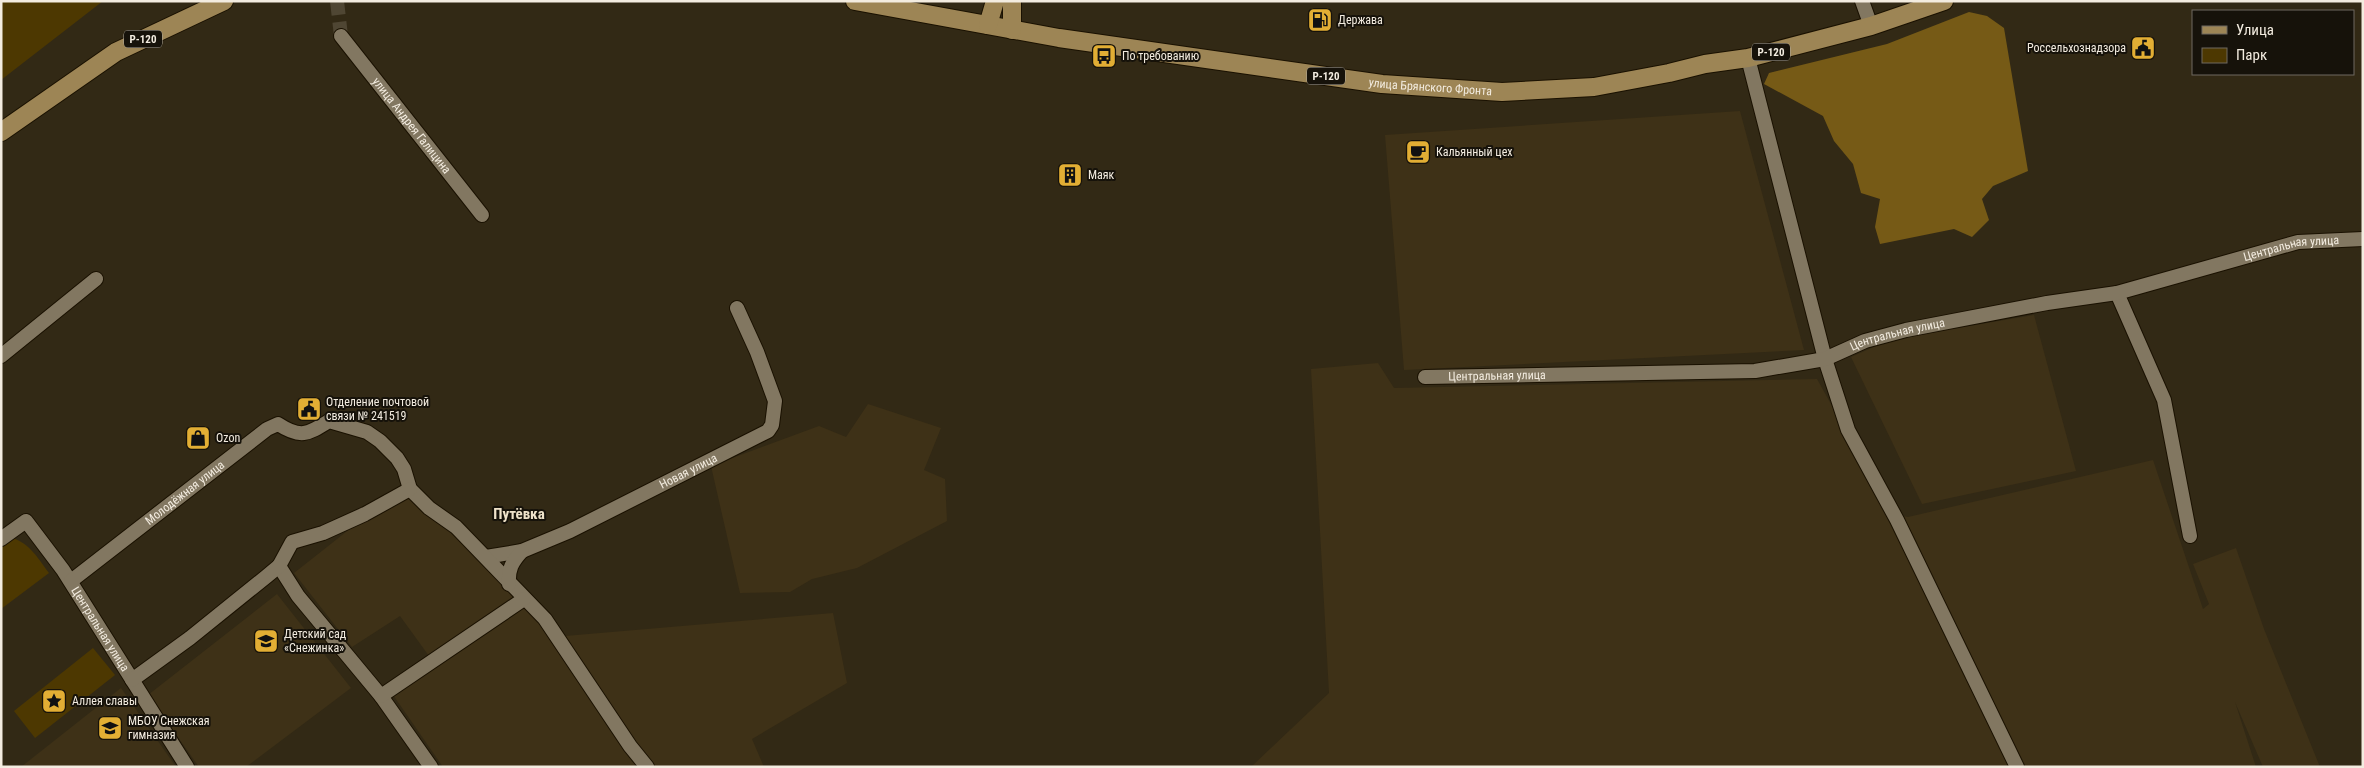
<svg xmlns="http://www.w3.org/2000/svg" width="2364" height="768" viewBox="0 0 2364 768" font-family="'Roboto Condensed',sans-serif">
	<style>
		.built { fill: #3e3117 }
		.green { fill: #4d3801 }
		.forest { fill: #765a16 }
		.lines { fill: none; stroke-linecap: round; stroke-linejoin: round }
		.minor-tunnel { stroke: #4f4633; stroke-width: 14; stroke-dasharray: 14 7; stroke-linecap: butt }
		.minor-casing { stroke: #1a1101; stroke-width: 16 }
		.major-casing { stroke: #1a1101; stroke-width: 20 }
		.minor { stroke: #827761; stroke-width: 14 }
		.major { stroke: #9d8555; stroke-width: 18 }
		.labels { text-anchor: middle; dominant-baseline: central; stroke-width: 4; stroke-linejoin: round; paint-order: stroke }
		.shield { fill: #16120a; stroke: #b1aba0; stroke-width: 1 }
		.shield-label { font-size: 11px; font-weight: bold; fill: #f3ece0 }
		.poi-label { font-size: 12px; fill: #f3ece0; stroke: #16120a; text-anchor: start }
		.street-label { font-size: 12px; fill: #f3ece0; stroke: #16120a }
		.quarter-label { font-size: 15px; font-weight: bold; fill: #efe3ca; stroke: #16120a }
	</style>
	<rect width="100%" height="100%" fill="#322915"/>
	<!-- built -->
	<g class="built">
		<path d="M 1740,111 L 1804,350 L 1404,370 L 1385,135 Z"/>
		<path d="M 2034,315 L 2076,471 L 1922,504 L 1851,357 L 1892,339 Z"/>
		<path d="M 1378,363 L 1394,388 L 1817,379 L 1892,514 L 1908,517 L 2153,460 L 2203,609 L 2209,604 L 2193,564 L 2236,548 L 2264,629 L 2320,767 L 2263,767 L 2235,702 L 2256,767 L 1251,767 L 1329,693 L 1311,369 Z"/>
		<path d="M 868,404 L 941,428 L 924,470 L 945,479 L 947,521 L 857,568 L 812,579 L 790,592 L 740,593 L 711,466 L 819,426 L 846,437 Z"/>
		<path d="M 398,491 L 447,522 L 565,636 L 833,613 L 847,683 L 752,739 L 764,767 L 443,767 L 391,692 L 429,656 L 400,616 L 352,647 L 294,573 Z"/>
		<path d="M 277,594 L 351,688 L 246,767 L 199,767 L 148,695 Z"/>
		<path d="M 121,688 L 176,767 L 21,767 Z"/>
	</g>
	<!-- green -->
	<g class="green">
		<path d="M 1,1 L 103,1 L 1,80 Z"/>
		<path d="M 7,537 C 28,540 37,557 49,573 L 1,609 L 1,541 Z"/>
		<path d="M 93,648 L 115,675 L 35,738 L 14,711 Z"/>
	</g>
	<!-- forest -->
	<path class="forest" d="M 1969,12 L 1987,16 L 2004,28 L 2028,171 L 1993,186 L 1982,199 L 1989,220 L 1972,237 L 1954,229 L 1880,244 L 1875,227 L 1880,199 L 1861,193 L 1853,164 L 1834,141 L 1823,116 L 1764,84 L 1769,73 L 1887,44 Z"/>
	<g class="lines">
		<!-- minor-tunnel -->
		<path class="minor-tunnel" d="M 337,1 L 341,36"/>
		<defs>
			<g id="minor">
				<path d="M 1862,1 L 1871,26"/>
				<path id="s1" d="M 341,36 L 482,215"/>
				<path d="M 1748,58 L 1825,359 L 1848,430 L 1897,520 L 2017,767"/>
				<path d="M 2117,293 L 2164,400 L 2190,536"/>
				<path d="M 1,356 L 96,279"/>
				<path id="s2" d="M 1425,377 L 1755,371 L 1825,359 L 1865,341 L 1906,330 L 2047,303 L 2117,293 L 2298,242 L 2363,239"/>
				<path id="s3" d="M 1,539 L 26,521 L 63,570 L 187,767"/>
				<path id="s4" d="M 486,557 L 522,551 L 570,531 L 768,431 L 772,425 L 775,401 L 757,352 L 737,308"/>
				<path d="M 279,566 L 298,596 L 381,696 L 431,767"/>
				<path id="s5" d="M 71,581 L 267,429 L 278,424 C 301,439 308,434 329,421 L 367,432 L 380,441 L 397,458 L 404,469 L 410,489 L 429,508 L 456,527 L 545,619 L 630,746 L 647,767"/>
				<path d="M 509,584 C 508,569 512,562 522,551"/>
				<path d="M 132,680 L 190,638 L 267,576 L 279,566 L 292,542 L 323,533 L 365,514 L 410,489"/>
				<path d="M 381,696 L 524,599"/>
			</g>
			<g id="major">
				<path id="s6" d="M 855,1 L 1059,38 L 1382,84 L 1502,92 L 1594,87 L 1669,73 L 1705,64 L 1748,58 L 1871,26 L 1944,1"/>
				<path d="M 988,25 L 995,1"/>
				<path d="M 1012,30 L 1012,1"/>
				<path d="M 1,132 L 116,52 L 224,1"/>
			</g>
		</defs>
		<!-- minor casing -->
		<use href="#minor" class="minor-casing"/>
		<!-- major casing -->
		<use href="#major" class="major-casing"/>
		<!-- minor -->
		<use href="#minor" class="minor"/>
		<!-- major -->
		<use href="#major" class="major"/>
	</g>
	<!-- icons -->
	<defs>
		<symbol id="fuel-square" viewBox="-11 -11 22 22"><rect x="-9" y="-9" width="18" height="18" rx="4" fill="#e2ae34" stroke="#16120a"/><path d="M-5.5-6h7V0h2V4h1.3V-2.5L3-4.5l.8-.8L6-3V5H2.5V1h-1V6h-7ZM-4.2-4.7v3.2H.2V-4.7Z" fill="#111"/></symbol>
		<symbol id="civic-square" viewBox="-11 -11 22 22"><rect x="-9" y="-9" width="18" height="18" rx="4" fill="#e2ae34" stroke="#16120a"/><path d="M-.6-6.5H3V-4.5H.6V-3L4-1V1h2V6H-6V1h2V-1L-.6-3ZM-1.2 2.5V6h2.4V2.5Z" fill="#111"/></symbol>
		<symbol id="bus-square" viewBox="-11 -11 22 22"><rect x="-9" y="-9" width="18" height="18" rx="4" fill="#e2ae34" stroke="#16120a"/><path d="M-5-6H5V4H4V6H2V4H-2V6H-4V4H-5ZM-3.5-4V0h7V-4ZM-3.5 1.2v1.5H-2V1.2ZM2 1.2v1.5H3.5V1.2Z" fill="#111"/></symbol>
		<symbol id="cafe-square" viewBox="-11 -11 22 22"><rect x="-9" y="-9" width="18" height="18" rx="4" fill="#e2ae34" stroke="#16120a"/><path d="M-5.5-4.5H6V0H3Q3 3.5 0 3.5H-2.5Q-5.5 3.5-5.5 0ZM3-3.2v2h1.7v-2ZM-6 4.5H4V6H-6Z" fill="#111"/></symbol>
		<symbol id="building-square" viewBox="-11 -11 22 22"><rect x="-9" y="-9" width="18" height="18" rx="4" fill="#e2ae34" stroke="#16120a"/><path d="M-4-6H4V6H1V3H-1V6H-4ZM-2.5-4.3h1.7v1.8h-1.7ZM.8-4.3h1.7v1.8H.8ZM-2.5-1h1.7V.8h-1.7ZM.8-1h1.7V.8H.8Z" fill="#111"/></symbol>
		<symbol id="shop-square" viewBox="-11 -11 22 22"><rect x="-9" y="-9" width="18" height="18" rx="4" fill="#e2ae34" stroke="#16120a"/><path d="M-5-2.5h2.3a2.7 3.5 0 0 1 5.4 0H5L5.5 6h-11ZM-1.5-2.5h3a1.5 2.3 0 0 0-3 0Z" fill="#111"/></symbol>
		<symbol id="school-square" viewBox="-11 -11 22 22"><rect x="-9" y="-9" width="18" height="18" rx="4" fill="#e2ae34" stroke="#16120a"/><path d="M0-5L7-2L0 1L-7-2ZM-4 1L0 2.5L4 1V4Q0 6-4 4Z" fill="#111"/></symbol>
		<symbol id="sight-square" viewBox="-11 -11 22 22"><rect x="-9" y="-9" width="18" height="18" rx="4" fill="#e2ae34" stroke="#16120a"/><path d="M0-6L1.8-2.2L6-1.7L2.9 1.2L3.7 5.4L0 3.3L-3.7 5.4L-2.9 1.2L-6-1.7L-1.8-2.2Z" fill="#111"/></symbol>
	</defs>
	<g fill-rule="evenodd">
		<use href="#fuel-square" x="1306" y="6" width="28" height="28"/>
		<use href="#civic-square" x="2129" y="34" width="28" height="28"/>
		<use href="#bus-square" x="1090" y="42" width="28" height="28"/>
		<use href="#cafe-square" x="1404" y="138" width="28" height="28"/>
		<use href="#building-square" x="1056" y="161" width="28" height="28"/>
		<use href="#civic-square" x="295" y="395" width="28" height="28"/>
		<use href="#shop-square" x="184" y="424" width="28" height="28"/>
		<use href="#school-square" x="252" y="627" width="28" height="28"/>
		<use href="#sight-square" x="40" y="687" width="28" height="28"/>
		<use href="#school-square" x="96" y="714" width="28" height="28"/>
	</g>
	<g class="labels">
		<!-- shield labels -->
		<g class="shield">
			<rect x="124" y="30.5" width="38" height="17" rx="4"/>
			<rect x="1752" y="43.5" width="38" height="17" rx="4"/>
			<rect x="1307" y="67.5" width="38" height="17" rx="4"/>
		</g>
		<g class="shield-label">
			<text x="143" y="39">Р-120</text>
			<text x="1771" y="52">Р-120</text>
			<text x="1326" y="76">Р-120</text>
		</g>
		<!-- poi labels -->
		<g class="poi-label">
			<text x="1338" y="20">Держава</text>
			<text x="2126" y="48" text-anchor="end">Россельхознадзора</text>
			<text x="1122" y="56">По требованию</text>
			<text x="1436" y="152">Кальянный цех</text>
			<text x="1088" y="175">Маяк</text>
			<text x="326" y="402">Отделение почтовой<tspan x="326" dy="14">связи № 241519</tspan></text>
			<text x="216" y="438">Ozon</text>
			<text x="284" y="634">Детский сад<tspan x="284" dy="14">«Снежинка»</tspan></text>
			<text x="72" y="701">Аллея славы</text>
			<text x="128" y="721">МБОУ Снежская<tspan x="128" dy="14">гимназия</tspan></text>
		</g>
		<!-- street labels -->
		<g class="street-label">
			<text stroke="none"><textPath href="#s6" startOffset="582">улица Брянского Фронта</textPath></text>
			<text stroke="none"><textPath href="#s1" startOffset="114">улица Андрея Галицина</textPath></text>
			<text stroke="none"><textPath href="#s2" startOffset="882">Центральная улица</textPath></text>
			<text stroke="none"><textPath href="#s2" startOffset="478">Центральная улица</textPath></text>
			<text stroke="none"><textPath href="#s2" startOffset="72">Центральная улица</textPath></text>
			<text stroke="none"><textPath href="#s4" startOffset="221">Новая улица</textPath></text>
			<text stroke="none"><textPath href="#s5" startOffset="144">Молодёжная улица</textPath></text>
			<text stroke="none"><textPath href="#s3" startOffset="162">Центральная улица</textPath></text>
		</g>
		<!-- quarter labels -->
		<g class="quarter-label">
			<text x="519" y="514">Путёвка</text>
		</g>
	</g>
	<!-- border -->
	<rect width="2364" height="768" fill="none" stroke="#f3ece0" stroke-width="5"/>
	<!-- legend -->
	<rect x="2192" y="10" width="162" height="65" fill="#16120a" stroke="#6e6960"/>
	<rect x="2202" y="26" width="25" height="8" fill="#9d8555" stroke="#6e6960"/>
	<text x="2236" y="35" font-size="15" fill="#f3ece0">Улица</text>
	<rect x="2202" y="48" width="25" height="15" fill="#4d3801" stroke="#6e6960"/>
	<text x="2236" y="60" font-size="15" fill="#f3ece0">Парк</text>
</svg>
